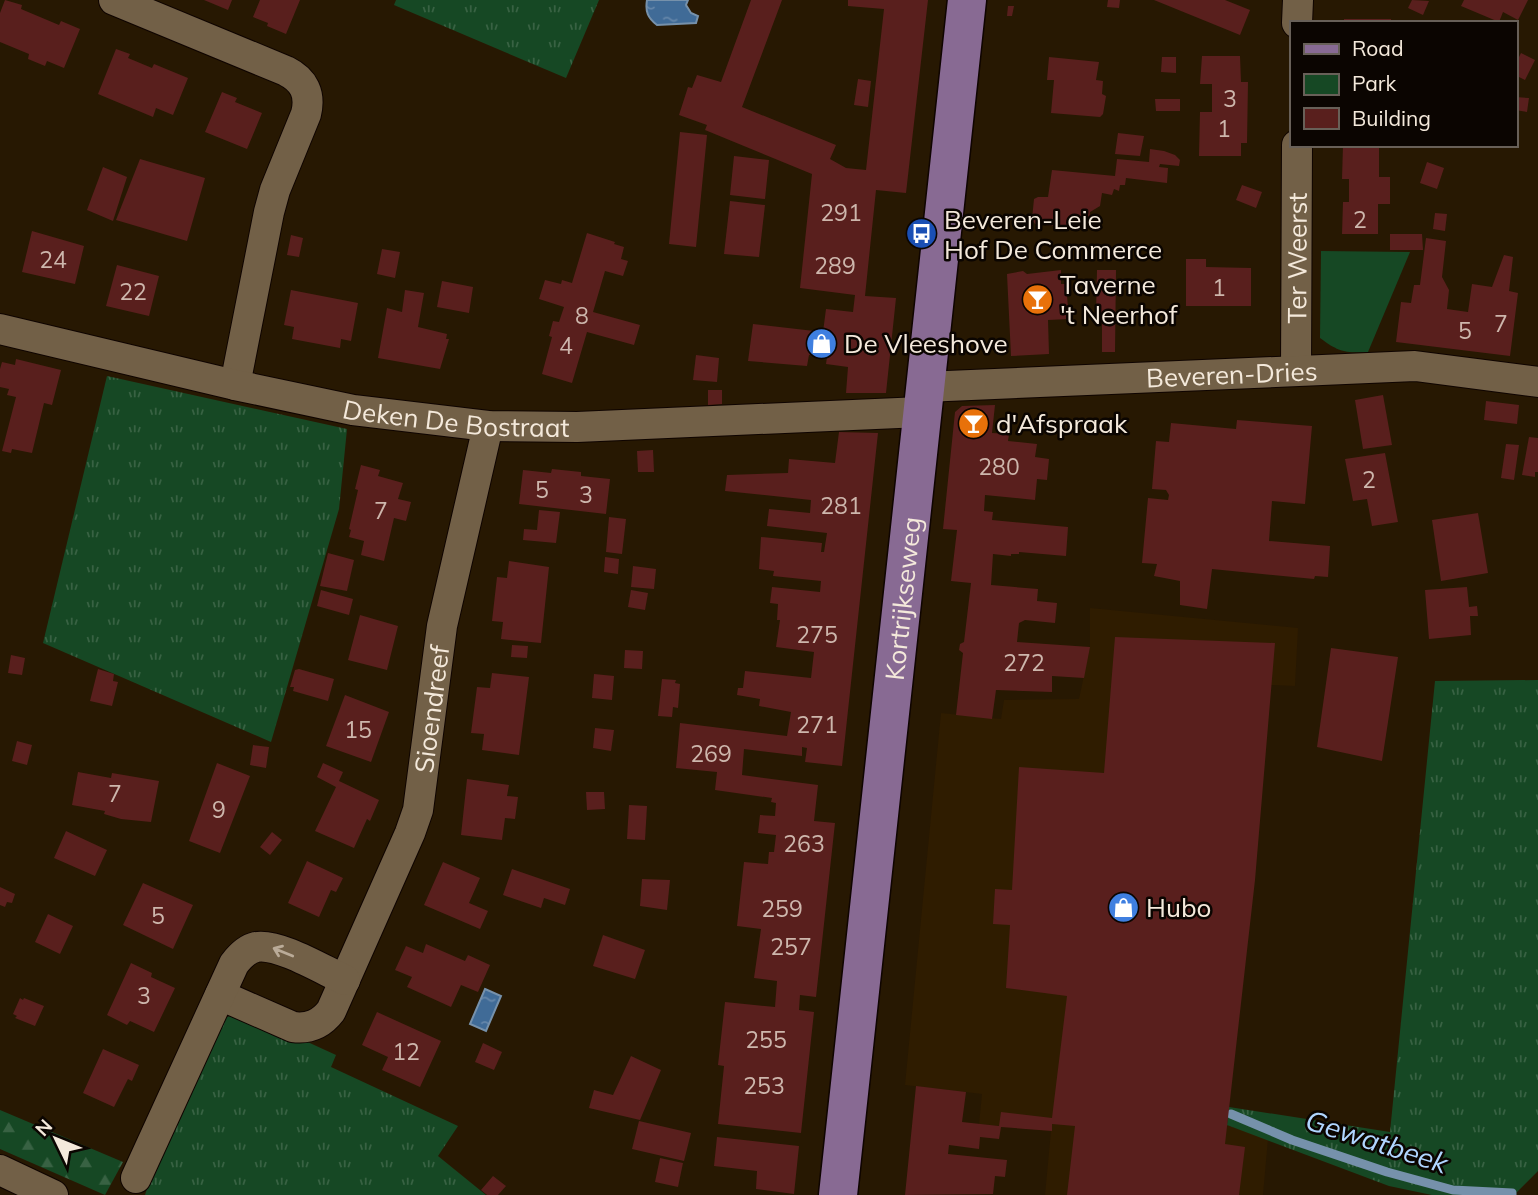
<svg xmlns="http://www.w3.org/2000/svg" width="1538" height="1195" viewBox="0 0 1538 1195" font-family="Mulish,sans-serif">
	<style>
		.built { fill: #2f1c00 }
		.grass { fill: url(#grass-tufts) }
		.forest { fill: url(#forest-firs) }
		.green { fill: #164824 }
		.water { fill: url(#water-ripples); stroke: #7691ab; stroke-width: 2 }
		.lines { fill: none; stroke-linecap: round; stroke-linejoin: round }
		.stream { stroke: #7691ab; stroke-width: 9 }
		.building { fill: #591f1d }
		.minor-casing { stroke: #0f0400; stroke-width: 32 }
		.primary-casing { stroke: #0f0400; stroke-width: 41 }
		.minor { stroke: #726047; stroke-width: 30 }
		.primary { stroke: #886a93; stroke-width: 38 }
		.oneway { stroke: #baab98 }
		.labels { text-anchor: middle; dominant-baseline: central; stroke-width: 5; stroke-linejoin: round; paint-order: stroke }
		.number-label { font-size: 23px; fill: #cdb6ac }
		.poi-label { font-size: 26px; fill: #f4e9db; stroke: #0b0501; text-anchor: start }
		.street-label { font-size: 26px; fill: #f4e9db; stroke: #0b0501 }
		.water-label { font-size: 28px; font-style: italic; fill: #b0d6ff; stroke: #0b0501 }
	</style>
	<defs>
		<pattern id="grass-tufts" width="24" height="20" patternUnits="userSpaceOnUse" patternTransform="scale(1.75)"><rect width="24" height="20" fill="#164824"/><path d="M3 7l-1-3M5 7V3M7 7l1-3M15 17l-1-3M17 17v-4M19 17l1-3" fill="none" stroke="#386243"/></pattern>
		<pattern id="forest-firs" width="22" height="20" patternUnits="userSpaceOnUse" patternTransform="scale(1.75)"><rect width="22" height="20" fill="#164824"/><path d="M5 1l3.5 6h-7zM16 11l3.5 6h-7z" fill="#386243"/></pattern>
		<pattern id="water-ripples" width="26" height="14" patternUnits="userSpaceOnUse" patternTransform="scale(1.75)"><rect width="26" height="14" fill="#406b97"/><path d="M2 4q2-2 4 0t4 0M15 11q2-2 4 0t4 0" fill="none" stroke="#6687aa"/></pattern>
	</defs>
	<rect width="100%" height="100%" fill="#271802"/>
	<!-- built -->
	<path class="built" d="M 1090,608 L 1298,628 L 1295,686 L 1271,685 L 1227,1125 L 1268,1139 L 1263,1195 L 1045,1195 L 1051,1131 L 979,1124 L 982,1094 L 905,1085 L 941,713 L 1001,719 L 1004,700 L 1079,699 L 1090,647 Z"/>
	<!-- grass -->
	<g class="grass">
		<path d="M 396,0 L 599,0 L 566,78 L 394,5 Z"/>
		<path d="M 107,376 L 347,429 L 339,509 L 271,742 L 43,643 Z"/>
		<path d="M 1538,680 L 1538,1171 L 1515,1194 L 1510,1195 L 1432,1195 L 1389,1186 L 1227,1125 L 1229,1107 L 1390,1132 L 1435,681 Z"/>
		<path d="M 234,1014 L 251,1016 L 336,1055 L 331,1067 L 458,1126 L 438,1156 L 486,1195 L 145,1195 L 158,1154 L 225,1018 Z"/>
	</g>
	<!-- forest -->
	<path class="forest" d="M 0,1110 L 123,1162 L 105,1195 L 0,1149 Z"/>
	<!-- green -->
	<path class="green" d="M 1321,251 L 1410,252 L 1368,352 C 1344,353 1339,352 1320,338 Z"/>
	<!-- water -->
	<g class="water">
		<path d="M 647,0 L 688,0 L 686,5 L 691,13 L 698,16 L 696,23 L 657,25 C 648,18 645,12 647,0 Z"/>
		<path d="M 485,989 L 501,996 L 486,1031 L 470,1024 Z"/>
	</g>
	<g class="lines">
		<!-- stream -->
		<path class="stream" d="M 1231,1114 L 1292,1140 L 1387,1172 L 1453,1190 L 1512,1193 L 1512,1195"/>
	</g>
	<!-- building -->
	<g class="building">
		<path d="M 5,0 L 22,5 L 21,9 L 59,25 L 61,21 L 80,29 L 64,68 L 47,61 L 45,66 L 28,59 L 29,54 L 0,42 L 0,13 Z"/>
		<path d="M 204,0 L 232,0 L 228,10 Z"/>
		<path d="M 260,0 L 300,0 L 286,34 L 267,26 L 268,23 L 253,17 Z"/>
		<path d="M 751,0 L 782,0 L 742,107 L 836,145 L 830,159 L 846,168 L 866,170 L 884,9 L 848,6 L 848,0 L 928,0 L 906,193 L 876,190 L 865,296 L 896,298 L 886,393 L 846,393 L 848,367 L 826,364 L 827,357 L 809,355 L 807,366 L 748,361 L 753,324 L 823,332 L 826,309 L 853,312 L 855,295 L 800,288 L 812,174 L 705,130 L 707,125 L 679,115 L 688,87 L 692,88 L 697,75 L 721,82 Z"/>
		<path d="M 1108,0 L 1120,0 L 1119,8 L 1107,7 Z"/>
		<path d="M 1154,0 L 1225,0 L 1250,10 L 1240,35 Z"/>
		<path d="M 1412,0 L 1429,1 L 1423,15 L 1408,8 Z"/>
		<path d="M 1464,0 L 1528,0 L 1518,20 L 1503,12 L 1499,22 L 1461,6 Z"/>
		<path d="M 1008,6 L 1014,6 L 1012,16 L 1007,16 Z"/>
		<rect x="1344" y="19" width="47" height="4"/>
		<path d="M 116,49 L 130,54 L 128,58 L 152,68 L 154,64 L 188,78 L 173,115 L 156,108 L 153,117 L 98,94 Z"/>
		<path d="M 1521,53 L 1535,60 L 1525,80 L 1515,75 L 1515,65 Z"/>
		<path d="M 1202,56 L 1240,56 L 1241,82 L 1248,82 L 1247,143 L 1241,143 L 1241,156 L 1199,156 L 1200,112 L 1212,112 L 1212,84 L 1200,84 Z"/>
		<path d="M 1049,57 L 1099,62 L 1096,80 L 1103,81 L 1102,94 L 1106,96 L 1103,114 L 1100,117 L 1051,113 L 1054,80 L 1047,80 Z"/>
		<path d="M 1162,57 L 1176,57 L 1176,73 L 1161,72 Z"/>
		<path d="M 858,79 L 871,81 L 868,107 L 854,105 Z"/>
		<path d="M 222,92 L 237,98 L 235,102 L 262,113 L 247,149 L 205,132 Z"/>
		<path d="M 1515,97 L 1529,98 L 1527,112 L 1515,110 Z"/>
		<path d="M 1155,99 L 1180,99 L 1180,111 L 1156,111 Z"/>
		<path d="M 680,132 L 707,135 L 696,247 L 669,244 Z"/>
		<path d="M 1118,133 L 1144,136 L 1140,156 L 1115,154 Z"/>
		<path d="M 1343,145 L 1379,145 L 1379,177 L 1390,177 L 1390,204 L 1378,204 L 1378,234 L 1342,234 L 1343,202 L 1349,202 L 1349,179 L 1342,179 Z"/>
		<path d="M 1150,149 L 1164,151 L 1175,155 L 1180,160 L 1179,166 L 1160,164 L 1159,167 L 1168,168 L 1167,183 L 1126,178 L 1125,185 L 1120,185 L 1119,191 L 1114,189 L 1112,195 L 1102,193 L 1100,206 L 1090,212 L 1088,229 L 1035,224 L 1032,219 L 1034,199 L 1038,197 L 1048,197 L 1052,170 L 1115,176 L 1117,159 L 1149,162 Z"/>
		<path d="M 734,156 L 769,160 L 765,199 L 730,195 Z"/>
		<path d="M 140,159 L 205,178 L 187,241 L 116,220 Z"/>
		<path d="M 1427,162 L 1444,168 L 1437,189 L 1420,183 Z"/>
		<path d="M 103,167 L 127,177 L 113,221 L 87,210 Z"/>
		<path d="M 1242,185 L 1262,192 L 1256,208 L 1236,200 Z"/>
		<path d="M 730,201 L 765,205 L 759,257 L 724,254 Z"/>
		<path d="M 1435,213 L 1447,214 L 1445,231 L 1433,229 Z"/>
		<path d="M 32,231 L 84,246 L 75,284 L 22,272 Z"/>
		<path d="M 587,233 L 615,242 L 614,244 L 624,247 L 621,259 L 628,261 L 623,276 L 605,271 L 593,312 L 640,325 L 634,345 L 587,332 L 572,383 L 542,374 L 552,337 L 549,336 L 553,321 L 559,322 L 564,307 L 539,299 L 545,280 L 561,284 L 562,280 L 572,283 Z"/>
		<path d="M 1390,234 L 1422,234 L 1423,250 L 1390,250 Z"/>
		<path d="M 291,235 L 303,238 L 299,257 L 287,255 Z"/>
		<path d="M 1426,238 L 1446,241 L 1442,277 L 1449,290 L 1447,309 L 1468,312 L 1472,284 L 1492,287 L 1504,255 L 1513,257 L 1509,291 L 1518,293 L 1510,356 L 1396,342 L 1401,302 L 1411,303 L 1414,285 L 1420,285 Z"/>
		<path d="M 382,249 L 400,252 L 395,278 L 377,274 Z"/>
		<path d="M 1186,259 L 1206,259 L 1206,267 L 1251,268 L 1251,306 L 1186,306 Z"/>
		<path d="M 117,265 L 159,276 L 149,316 L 106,306 Z"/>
		<path d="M 1061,270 L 1061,284 L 1066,284 L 1069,319 L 1048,320 L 1049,354 L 1011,356 L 1007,274 L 1023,271 L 1027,274 Z"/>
		<path d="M 1097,270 L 1116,270 L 1115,352 L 1102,352 L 1102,318 L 1101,315 L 1096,315 Z"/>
		<path d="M 442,281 L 473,287 L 469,313 L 437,307 Z"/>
		<path d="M 291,290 L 358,303 L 351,341 L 341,339 L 340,348 L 292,339 L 294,327 L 284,325 Z"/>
		<path d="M 405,290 L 424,293 L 418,327 L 447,334 L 446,339 L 449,339 L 440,369 L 378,358 L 387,308 L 402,312 Z"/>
		<path d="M 696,355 L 719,358 L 717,382 L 693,380 Z"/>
		<path d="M 16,359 L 61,370 L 52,405 L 44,403 L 32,453 L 12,449 L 11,453 L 2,451 L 16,397 L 7,395 L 9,389 L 0,387 L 0,369 L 2,362 L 15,365 Z"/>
		<path d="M 708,390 L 722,390 L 722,404 L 708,405 Z"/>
		<path d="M 1383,395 L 1392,445 L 1363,449 L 1355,400 Z"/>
		<path d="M 1486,401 L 1519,405 L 1517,424 L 1484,420 Z"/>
		<path d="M 995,405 L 992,433 L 1009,434 L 1008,441 L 1037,444 L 1035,457 L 1049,459 L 1047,480 L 1037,479 L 1035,500 L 985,495 L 984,511 L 993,512 L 992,520 L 1068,527 L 1066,556 L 1019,552 L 1019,554 L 1011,554 L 1011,556 L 993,554 L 991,585 L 1038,589 L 1037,601 L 1057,603 L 1055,623 L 1025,620 L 1019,623 L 1017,642 L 1090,647 L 1084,678 L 1052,676 L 1052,692 L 996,690 L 992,719 L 956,715 L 963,653 L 959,650 L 960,644 L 964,642 L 971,583 L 951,581 L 957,530 L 943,529 L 955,412 L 962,406 Z"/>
		<path d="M 1237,420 L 1312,426 L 1305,504 L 1272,501 L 1269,541 L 1330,546 L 1328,577 L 1315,576 L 1314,579 L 1212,569 L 1207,609 L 1180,605 L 1180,581 L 1154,576 L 1157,564 L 1142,563 L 1148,498 L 1168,500 L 1169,495 L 1166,490 L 1152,489 L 1156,441 L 1169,442 L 1171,423 L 1236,429 Z"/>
		<path d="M 839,432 L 878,433 L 842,766 L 805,762 L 807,748 L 802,747 L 802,756 L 744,749 L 742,775 L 818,785 L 814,821 L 835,823 L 816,997 L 800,995 L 799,1010 L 814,1012 L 801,1133 L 718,1124 L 724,1066 L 718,1065 L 725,1002 L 775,1007 L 777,981 L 754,978 L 761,929 L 737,926 L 744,862 L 768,864 L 769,852 L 774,852 L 776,835 L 758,833 L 760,815 L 775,816 L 776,803 L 771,802 L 772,798 L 715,790 L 717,772 L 676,768 L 680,723 L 787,736 L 791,712 L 759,706 L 760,699 L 737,695 L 738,688 L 743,688 L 745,671 L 811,678 L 814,652 L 776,647 L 780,620 L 777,620 L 778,604 L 770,603 L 772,587 L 820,592 L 821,581 L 773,576 L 774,571 L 759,569 L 761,537 L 822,543 L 821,552 L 824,552 L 827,533 L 767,526 L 769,509 L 810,513 L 811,500 L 725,491 L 727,475 L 788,473 L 789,459 L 835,463 Z"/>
		<path d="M 1529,437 L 1538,438 L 1538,472 L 1535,472 L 1535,477 L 1522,475 Z"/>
		<path d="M 1506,444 L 1519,445 L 1514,480 L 1501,478 Z"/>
		<path d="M 653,450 L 654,472 L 638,472 L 637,451 Z"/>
		<path d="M 1385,453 L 1398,522 L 1372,526 L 1367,499 L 1353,501 L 1345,459 Z"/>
		<path d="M 361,465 L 380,470 L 378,476 L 403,483 L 398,499 L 411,502 L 406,521 L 394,518 L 384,561 L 361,555 L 364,541 L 349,537 L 351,530 L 349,529 L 358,490 L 355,489 Z"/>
		<path d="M 552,469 L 581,472 L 581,476 L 610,479 L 606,514 L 519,504 L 523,470 L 551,473 Z"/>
		<path d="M 539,510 L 560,512 L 556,543 L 523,540 L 524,529 L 537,530 Z"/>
		<path d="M 1478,513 L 1488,573 L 1441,581 L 1432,520 Z"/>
		<path d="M 609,517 L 626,519 L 622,554 L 606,552 Z"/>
		<path d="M 328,553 L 354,560 L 347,591 L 320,586 Z"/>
		<path d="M 605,557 L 619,559 L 618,574 L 604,572 Z"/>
		<path d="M 509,561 L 549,567 L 541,643 L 501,639 L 503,622 L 492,621 L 497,577 L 507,578 Z"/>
		<path d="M 633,566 L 656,569 L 654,589 L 631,587 Z"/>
		<path d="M 1467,587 L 1469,607 L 1477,606 L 1478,616 L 1470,616 L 1471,635 L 1429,639 L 1425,590 Z"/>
		<path d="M 321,590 L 353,599 L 349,615 L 317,606 Z"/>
		<path d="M 631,590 L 648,593 L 645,610 L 628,607 Z"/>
		<path d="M 360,615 L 398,626 L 387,670 L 348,660 Z"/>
		<path d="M 1115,637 L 1275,643 L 1255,880 L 1225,1144 L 1245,1147 L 1239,1195 L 1067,1195 L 1075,1126 L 1052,1124 L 1052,1131 L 1001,1127 L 999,1139 L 980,1137 L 979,1149 L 949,1145 L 948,1154 L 1007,1160 L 1005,1177 L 995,1176 L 993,1194 L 905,1195 L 916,1086 L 966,1092 L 962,1122 L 999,1126 L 1001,1112 L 1052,1118 L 1067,996 L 1006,988 L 1010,925 L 993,924 L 995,889 L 1012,890 L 1019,767 L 1104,773 Z"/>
		<path d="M 512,645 L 528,646 L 527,658 L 511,657 Z"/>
		<path d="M 1331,648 L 1398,657 L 1382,761 L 1317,747 Z"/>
		<path d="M 625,650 L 643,651 L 642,669 L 624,668 Z"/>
		<path d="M 11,655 L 25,658 L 22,675 L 8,673 Z"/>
		<path d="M 98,669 L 114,674 L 113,681 L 118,682 L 112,706 L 90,701 Z"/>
		<path d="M 299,669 L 334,679 L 328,701 L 293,691 L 294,687 L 290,687 L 295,670 Z"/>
		<path d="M 492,673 L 529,677 L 519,755 L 482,750 L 484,734 L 471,733 L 477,687 L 490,688 Z"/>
		<path d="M 594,674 L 614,676 L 612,700 L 592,698 Z"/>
		<path d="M 662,679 L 676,680 L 675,683 L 680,684 L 678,708 L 673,707 L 672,717 L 658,716 Z"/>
		<path d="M 345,695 L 389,712 L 371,762 L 326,746 Z"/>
		<path d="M 595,728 L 614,730 L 611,751 L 593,748 Z"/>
		<path d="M 17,741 L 32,745 L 27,765 L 12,761 Z"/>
		<path d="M 253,745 L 269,747 L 266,768 L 250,765 Z"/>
		<path d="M 217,763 L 250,776 L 220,853 L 189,841 Z"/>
		<path d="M 323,763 L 343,772 L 339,781 L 379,800 L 370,821 L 367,819 L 354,848 L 315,831 L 336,787 L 317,777 Z"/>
		<path d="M 78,772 L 111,778 L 112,773 L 159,781 L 151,822 L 121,819 L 104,814 L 105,811 L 72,805 Z"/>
		<path d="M 467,779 L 509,785 L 507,796 L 518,797 L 515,819 L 505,818 L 502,840 L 461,835 Z"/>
		<path d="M 586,792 L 604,792 L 605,809 L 587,810 Z"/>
		<path d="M 629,805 L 647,806 L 645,840 L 627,839 Z"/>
		<path d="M 66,831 L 107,850 L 95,876 L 54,858 Z"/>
		<path d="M 272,832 L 282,840 L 270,855 L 260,847 Z"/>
		<path d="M 307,861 L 343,878 L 336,892 L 331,890 L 319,917 L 288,903 Z"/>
		<path d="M 443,862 L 480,878 L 469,903 L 488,911 L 480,929 L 424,905 Z"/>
		<path d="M 512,869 L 570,889 L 565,905 L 544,898 L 541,908 L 503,895 Z"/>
		<path d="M 642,879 L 670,880 L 667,910 L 640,906 Z"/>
		<path d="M 143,883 L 193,905 L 173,949 L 123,925 Z"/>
		<path d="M 0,887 L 15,894 L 12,903 L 7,902 L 5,907 L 0,905 Z"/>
		<path d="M 48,914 L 73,926 L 60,954 L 35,942 Z"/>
		<path d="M 603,935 L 645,950 L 635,979 L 593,966 Z"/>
		<path d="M 426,944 L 465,961 L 468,955 L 490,965 L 478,992 L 461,985 L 451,1007 L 407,987 L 412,977 L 395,970 L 406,946 L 423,953 Z"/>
		<path d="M 131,963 L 152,973 L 151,977 L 175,988 L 154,1032 L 130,1021 L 127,1025 L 107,1015 Z"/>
		<path d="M 20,998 L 23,1000 L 24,998 L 44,1006 L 35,1026 L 15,1018 L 17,1016 L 13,1014 Z"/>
		<path d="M 377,1012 L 441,1041 L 420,1087 L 382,1070 L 388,1057 L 362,1045 Z"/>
		<path d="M 483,1043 L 502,1052 L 494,1070 L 475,1062 Z"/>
		<path d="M 103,1049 L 139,1065 L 132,1081 L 128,1079 L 114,1107 L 83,1093 Z"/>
		<path d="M 631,1056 L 661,1070 L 640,1120 L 589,1108 L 594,1090 L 613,1095 Z"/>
		<path d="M 639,1121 L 691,1133 L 684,1161 L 632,1149 Z"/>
		<path d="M 717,1137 L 799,1146 L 794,1194 L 756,1189 L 757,1171 L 714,1166 Z"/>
		<path d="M 660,1158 L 683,1163 L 678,1187 L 655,1182 Z"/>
		<path d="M 493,1176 L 506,1186 L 498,1195 L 487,1195 L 481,1190 Z"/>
	</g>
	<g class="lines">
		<defs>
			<g id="minor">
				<path d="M 114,0 L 286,71 C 304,80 311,94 306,114 L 275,190 L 269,212 L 235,385"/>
				<path d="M 1297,23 L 1298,0"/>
				<path id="s1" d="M 0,329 L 235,385 L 353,410 L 488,426 L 577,427 L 921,412"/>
				<path id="s2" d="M 1296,370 L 1297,145"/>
				<path id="s3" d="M 924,387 L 1415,366 L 1538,382"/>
				<path id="s4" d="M 220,995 L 293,1027 C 309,1029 321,1024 331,1011 L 410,833 L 418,810 L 442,626 L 488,426"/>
				<path d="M 0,1170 L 53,1195"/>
				<path d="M 136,1178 L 234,964 C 240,956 247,949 256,947 C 279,943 323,970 345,980"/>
			</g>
			<g id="primary">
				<path id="s5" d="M 838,1195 L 967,0"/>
			</g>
		</defs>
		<!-- minor casing -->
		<use href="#minor" class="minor-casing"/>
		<!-- primary casing -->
		<use href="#primary" class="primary-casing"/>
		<!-- minor -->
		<use href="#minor" class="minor"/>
		<!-- primary -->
		<use href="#primary" class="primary"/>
	</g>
	<!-- one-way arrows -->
	<defs><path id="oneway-shaft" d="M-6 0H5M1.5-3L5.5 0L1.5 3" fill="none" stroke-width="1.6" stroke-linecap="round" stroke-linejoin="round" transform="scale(1.75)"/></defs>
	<use class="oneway" href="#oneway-shaft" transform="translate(283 952) rotate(-158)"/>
	<!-- icons -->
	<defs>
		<symbol id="bus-disc" viewBox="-11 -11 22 22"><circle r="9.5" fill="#1a4fb4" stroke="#0b0501"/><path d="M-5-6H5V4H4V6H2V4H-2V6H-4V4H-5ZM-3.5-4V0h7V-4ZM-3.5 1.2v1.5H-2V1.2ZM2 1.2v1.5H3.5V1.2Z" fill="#fff"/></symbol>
		<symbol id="bar-disc" viewBox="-11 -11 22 22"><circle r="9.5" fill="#e8710a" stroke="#0b0501"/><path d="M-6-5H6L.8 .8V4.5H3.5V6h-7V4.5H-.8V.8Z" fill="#fff"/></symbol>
		<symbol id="shop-disc" viewBox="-11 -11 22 22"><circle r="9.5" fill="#3f7fe0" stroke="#0b0501"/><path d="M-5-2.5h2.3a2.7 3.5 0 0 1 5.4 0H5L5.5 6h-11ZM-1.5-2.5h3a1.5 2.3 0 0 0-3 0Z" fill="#fff"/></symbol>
	</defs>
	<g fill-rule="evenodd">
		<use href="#bus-disc" x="904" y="216" width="35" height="35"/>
		<use href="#bar-disc" x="1020" y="282" width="35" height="35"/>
		<use href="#shop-disc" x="804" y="326" width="35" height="35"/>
		<use href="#bar-disc" x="956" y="406" width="35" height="35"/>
		<use href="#shop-disc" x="1106" y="890" width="35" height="35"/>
	</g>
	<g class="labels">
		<!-- number labels -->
		<g class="number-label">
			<text x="1230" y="98">3</text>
			<text x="1224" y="128">1</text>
			<text x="841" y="212">291</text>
			<text x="1360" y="219">2</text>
			<text x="53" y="259">24</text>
			<text x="835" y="265">289</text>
			<text x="1219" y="287">1</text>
			<text x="133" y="291">22</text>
			<text x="582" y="315">8</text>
			<text x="1501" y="323">7</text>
			<text x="1465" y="330">5</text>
			<text x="566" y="345">4</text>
			<text x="999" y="466">280</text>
			<text x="1369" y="479">2</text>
			<text x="542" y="489">5</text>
			<text x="586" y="494">3</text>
			<text x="841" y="505">281</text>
			<text x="381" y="510">7</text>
			<text x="817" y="634">275</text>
			<text x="1024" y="662">272</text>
			<text x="817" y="724">271</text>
			<text x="358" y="729">15</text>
			<text x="711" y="753">269</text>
			<text x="115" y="793">7</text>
			<text x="219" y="809">9</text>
			<text x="804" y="843">263</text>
			<text x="782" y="908">259</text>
			<text x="158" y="915">5</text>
			<text x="791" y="946">257</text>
			<text x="144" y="995">3</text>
			<text x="766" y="1039">255</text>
			<text x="406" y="1051">12</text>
			<text x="764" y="1085">253</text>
		</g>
		<!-- poi labels -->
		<g class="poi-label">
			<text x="944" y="219">Beveren-Leie<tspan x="944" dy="30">Hof De Commerce</tspan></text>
			<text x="1060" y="284">Taverne<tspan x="1060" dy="30">'t Neerhof</tspan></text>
			<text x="844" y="343">De Vleeshove</text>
			<text x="996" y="423">d'Afspraak</text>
			<text x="1146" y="907">Hubo</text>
		</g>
		<!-- street labels -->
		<g class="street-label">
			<text stroke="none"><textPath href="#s2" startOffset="112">Ter Weerst</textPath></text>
			<text stroke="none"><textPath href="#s3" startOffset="308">Beveren-Dries</textPath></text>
			<text stroke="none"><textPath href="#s1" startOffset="466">Deken De Bostraat</textPath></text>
			<text stroke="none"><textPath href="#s5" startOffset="600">Kortrijkseweg</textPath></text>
			<text stroke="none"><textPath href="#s4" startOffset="444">Sioendreef</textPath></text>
		</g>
		<!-- water labels -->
		<g class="water-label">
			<text transform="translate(1377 1141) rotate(18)">Gewatbeek</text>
		</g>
	</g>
	<!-- legend -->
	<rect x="1290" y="21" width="228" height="126" fill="#0b0501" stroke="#686058" stroke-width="2"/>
	<rect x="1304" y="44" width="35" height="10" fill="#886a93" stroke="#686058" stroke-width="2"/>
	<text x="1352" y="56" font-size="21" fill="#f4e9db">Road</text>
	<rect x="1304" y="74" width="35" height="21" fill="#164824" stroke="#686058" stroke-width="2"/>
	<text x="1352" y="91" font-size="21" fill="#f4e9db">Park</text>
	<rect x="1304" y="108" width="35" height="21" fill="#591f1d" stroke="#686058" stroke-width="2"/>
	<text x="1352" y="126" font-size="21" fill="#f4e9db">Building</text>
	<!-- north arrow -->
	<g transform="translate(56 1139) rotate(313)" stroke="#0b0501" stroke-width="5" paint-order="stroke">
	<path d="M0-5L12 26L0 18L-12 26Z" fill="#f4e9db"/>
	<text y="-10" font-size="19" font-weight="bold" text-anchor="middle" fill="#f4e9db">N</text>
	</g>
</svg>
